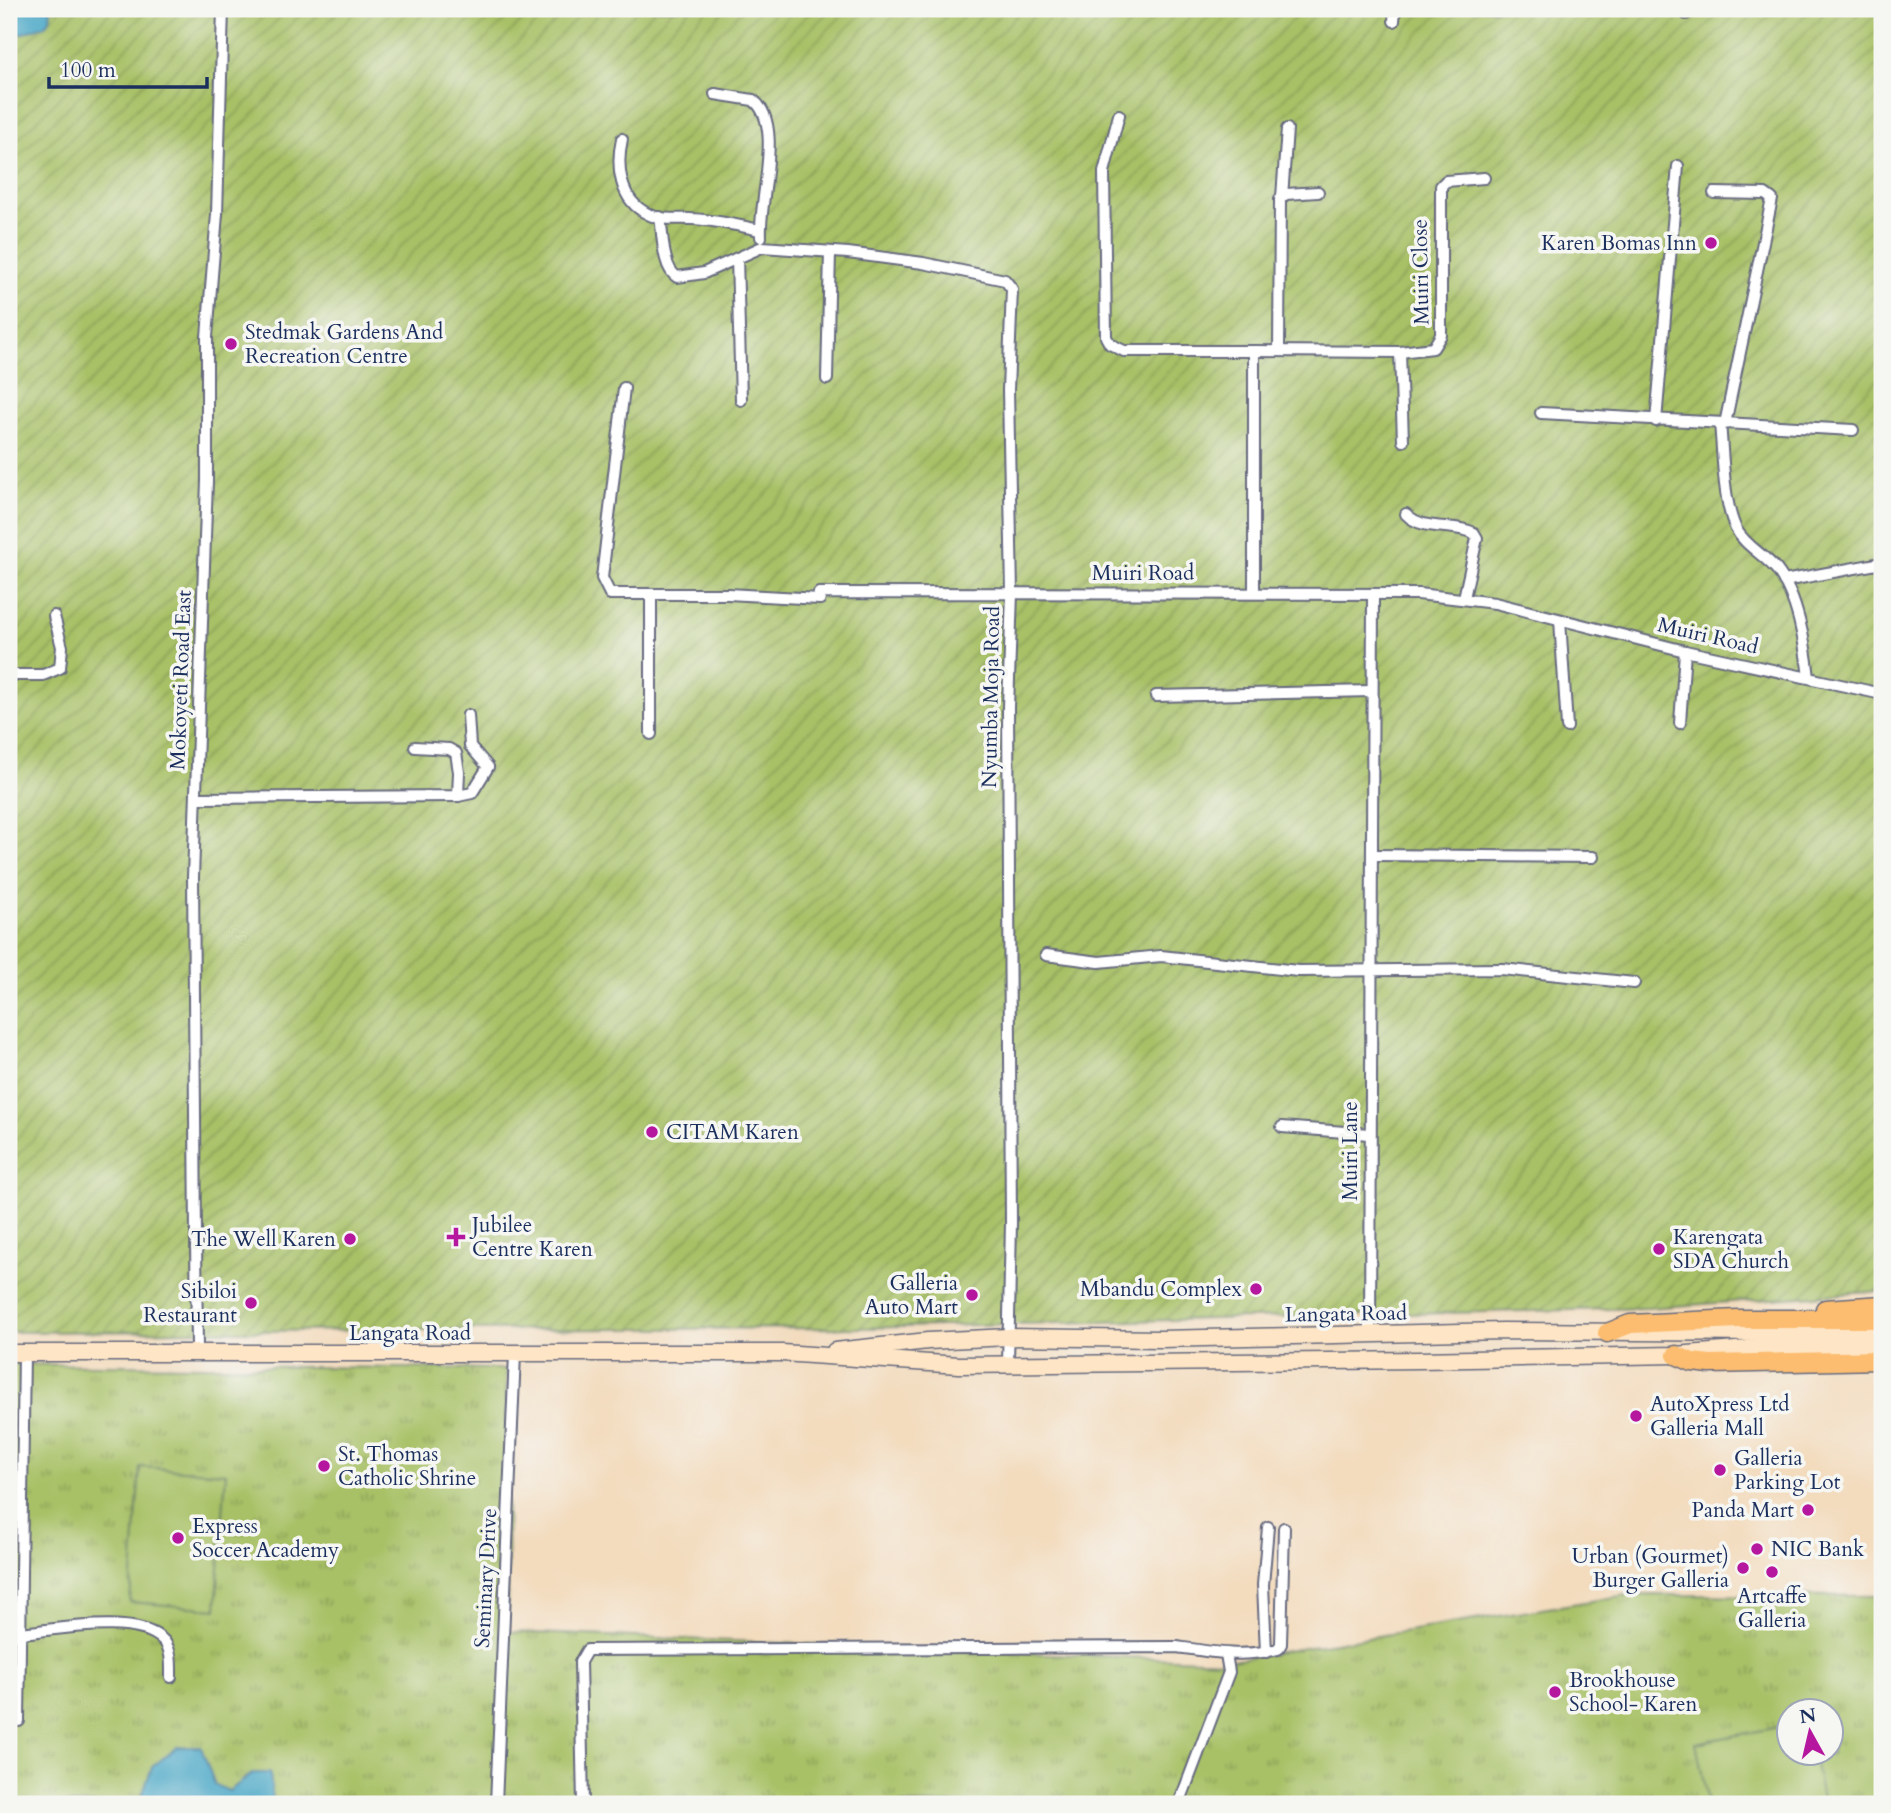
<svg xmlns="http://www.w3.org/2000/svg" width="1891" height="1813" viewBox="0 0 1891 1813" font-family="Cardo,serif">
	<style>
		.grass { fill: url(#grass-tufts); stroke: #627862; stroke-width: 2; fill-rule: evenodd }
		.garden { fill: url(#garden-furrows); stroke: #627862; stroke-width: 2 }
		.pitch { fill: #a8c166; stroke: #627862; stroke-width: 2 }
		.water { fill: #47a6c6; stroke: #316a92; stroke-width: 2 }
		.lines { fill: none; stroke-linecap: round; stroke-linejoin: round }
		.street-casing { stroke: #676b7f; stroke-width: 14 }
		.secondary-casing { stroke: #676b7f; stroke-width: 19 }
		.primary-casing { stroke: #676b7f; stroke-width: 21 }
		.street { stroke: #fff; stroke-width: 10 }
		.secondary { stroke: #fee5c5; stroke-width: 16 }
		.primary { stroke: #fcbd6f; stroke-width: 18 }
		.poi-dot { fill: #b5179e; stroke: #f6f6f2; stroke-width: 2.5 }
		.labels { text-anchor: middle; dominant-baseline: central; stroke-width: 7; stroke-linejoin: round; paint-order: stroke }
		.poi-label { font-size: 21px; fill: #1b2f5e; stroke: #f6f6f2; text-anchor: start }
		.street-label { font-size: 21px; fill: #1b2f5e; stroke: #f6f6f2 }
	</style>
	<defs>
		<pattern id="grass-tufts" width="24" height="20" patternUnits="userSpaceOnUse" patternTransform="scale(1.75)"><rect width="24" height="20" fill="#a8c166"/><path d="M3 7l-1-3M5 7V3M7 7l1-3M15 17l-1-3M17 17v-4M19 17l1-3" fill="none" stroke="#889d57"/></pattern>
		<pattern id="garden-furrows" width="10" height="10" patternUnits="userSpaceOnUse" patternTransform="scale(1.75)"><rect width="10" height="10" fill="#a8c166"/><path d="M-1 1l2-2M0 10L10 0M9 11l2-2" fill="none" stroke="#889d57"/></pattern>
	</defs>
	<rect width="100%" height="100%" fill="#f6f6f2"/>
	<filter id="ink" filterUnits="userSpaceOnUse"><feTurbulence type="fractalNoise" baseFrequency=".0143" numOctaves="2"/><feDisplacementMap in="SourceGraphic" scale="14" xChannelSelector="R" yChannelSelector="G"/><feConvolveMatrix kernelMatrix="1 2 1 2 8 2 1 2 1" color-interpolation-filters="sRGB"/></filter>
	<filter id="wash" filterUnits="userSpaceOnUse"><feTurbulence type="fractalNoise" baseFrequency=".00686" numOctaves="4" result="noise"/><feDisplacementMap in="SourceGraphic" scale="28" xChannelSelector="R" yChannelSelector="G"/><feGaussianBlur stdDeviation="1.57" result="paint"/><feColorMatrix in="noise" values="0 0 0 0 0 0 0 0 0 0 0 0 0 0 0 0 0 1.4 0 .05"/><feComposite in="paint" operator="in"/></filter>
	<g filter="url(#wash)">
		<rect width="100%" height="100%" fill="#f3dbbd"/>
		<!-- grass -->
		<path class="grass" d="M 9,1364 L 506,1369 L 508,1632 L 1225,1661 L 1627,1595 L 1882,1596 L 1882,1804 L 9,1804 ZM 1790,1712 L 1832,1712 L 1832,1754 L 1790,1754 Z"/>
		<!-- garden -->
		<path class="garden" d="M 9,9 L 1882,9 L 1882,1291 L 1648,1308 L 862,1328 L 9,1332 Z"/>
		<!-- pitch -->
		<g class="pitch">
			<path d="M 140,1467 L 226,1473 L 216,1609 L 130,1602 Z"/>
			<path d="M 1789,1725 L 1790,1754 L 1813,1754 L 1823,1804 L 1708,1804 L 1696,1743 Z"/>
		</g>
		<!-- water -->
		<g class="water">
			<path d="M 9,9 L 51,9 L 50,20 L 44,26 L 9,38 Z"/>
			<path d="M 177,1747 L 201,1747 L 215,1785 L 229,1791 L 253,1773 L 270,1773 L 273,1804 L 139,1804 L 152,1767 Z"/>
		</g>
	</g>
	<g filter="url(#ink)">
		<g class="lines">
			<defs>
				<g id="street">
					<path d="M 1686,14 L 1686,9"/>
					<path d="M 1394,21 L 1395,9"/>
					<path d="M 715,94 L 753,100 C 785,123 758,202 761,237"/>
					<path d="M 1119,115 L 1104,172 L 1106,337 L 1110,344 L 1124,351 L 1254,351 L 1254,593"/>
					<path d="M 622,139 C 616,166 619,200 648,214 C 661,221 677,218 691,219 C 715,220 737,225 760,230"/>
					<path d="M 1714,193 L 1765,194 L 1772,199 L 1725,424"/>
					<path d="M 1282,197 L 1287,129"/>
					<path d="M 660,217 C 663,234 662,268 677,277 L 704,273 L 762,247 L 848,253 L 923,263 L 1005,280 L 1012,289 L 1008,390 L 1012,593 L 1008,707 L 1011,1223 L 1008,1364"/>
					<path d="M 737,258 L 741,400"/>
					<path d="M 1254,351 L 1400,352 L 1433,348 L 1441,335 L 1441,186 L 1446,181 L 1484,178"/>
					<path d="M 1279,351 L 1280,199 L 1286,194 L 1318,192"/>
					<path d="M 1400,352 L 1403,441"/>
					<path d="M 827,379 L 830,252"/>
					<path d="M 624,388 L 602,578 L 610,594 L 728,594 L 820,599 L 819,593 L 1418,594 L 1495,603 L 1685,651 L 1882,694"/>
					<path d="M 1541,413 L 1853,430"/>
					<path d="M 1656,421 L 1678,166"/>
					<path d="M 1720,423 C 1723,454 1723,502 1736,529 C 1745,546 1765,555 1777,570 C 1798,597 1805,644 1809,677"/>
					<path d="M 1406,514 C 1423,532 1454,523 1474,533 L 1477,538 L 1464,598"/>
					<path d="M 1784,581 L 1882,563"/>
					<path d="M 1560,620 L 1567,727"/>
					<path d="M 9,675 L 43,675 L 60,668 L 62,647 L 54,616"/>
					<path d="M 1156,696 L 1372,691"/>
					<path d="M 1680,723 L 1685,651"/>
					<path d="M 651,734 L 651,595"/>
					<path d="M 415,747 L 449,749 L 456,753 L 459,772 L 458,796"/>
					<path d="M 197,798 L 458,796 L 472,793 L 488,767 L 470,746 L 468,715"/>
					<path d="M 1373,855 L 1593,857"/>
					<path d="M 1046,955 L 1099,962 L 1161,956 L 1298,971 L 1502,969 L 1634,983"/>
					<path d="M 1282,1127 L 1369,1134"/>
					<path d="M 1370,1334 L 1373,594"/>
					<path d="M 197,1353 L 193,877 L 207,481 L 207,337 L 217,214 L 223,9"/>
					<path d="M 20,1633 C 55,1630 139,1613 164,1641 C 172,1650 171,1666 171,1677"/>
					<path d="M 1266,1652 L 1263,1585 L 1268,1527"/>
					<path d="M 19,1721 L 24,1353"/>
					<path d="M 496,1804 L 515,1354"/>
					<path d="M 583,1804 L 580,1662 L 587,1650 L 1177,1647 C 1211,1652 1244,1658 1278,1649 L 1281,1644 L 1284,1528"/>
					<path d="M 1179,1804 L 1229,1672 L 1226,1654"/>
				</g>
				<g id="secondary">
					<path d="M 835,1351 L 928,1341 L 1008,1337 L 1161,1339 L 1503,1331 L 1882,1334"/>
					<path d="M 9,1353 L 782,1353 L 959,1365 L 1419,1360 L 1676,1355 L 1748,1349 L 1882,1347"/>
				</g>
				<g id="primary">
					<path d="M 1825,1309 L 1882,1305"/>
					<path d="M 1607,1333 L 1630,1324 L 1738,1319 L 1882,1319"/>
					<path d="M 1676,1355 L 1692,1362 L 1710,1364 L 1882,1360"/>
				</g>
			</defs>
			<!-- street casing -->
			<use href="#street" class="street-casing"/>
			<!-- secondary casing -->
			<use href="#secondary" class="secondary-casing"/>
			<!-- primary casing -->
			<use href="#primary" class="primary-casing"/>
			<!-- street -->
			<use href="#street" class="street"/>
			<!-- secondary -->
			<use href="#secondary" class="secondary"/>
			<!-- primary -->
			<use href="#primary" class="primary"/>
		</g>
	</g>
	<!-- markers -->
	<g class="poi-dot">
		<circle cx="1711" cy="243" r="7"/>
		<circle cx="231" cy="344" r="7"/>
		<circle cx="652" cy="1132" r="7"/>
		<path d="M452.5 1226.5h7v7h7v7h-7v7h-7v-7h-7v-7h7z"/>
		<circle cx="350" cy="1239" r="7"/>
		<circle cx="1659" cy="1249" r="7"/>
		<circle cx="1256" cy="1289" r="7"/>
		<circle cx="972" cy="1295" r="7"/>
		<circle cx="251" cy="1303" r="7"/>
		<circle cx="1636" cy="1416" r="7"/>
		<circle cx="324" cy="1466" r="7"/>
		<circle cx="1720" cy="1470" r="7"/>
		<circle cx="1808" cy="1510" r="7"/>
		<circle cx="178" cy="1538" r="7"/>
		<circle cx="1757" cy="1549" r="7"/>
		<circle cx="1743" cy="1568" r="7"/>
		<circle cx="1772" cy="1572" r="7"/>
		<circle cx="1555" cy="1692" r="7"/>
	</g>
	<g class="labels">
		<!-- poi labels -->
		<g class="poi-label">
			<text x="1697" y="243" text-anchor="end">Karen Bomas Inn</text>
			<text x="245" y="332">Stedmak Gardens And<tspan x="245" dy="24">Recreation Centre</tspan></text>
			<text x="666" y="1132">CITAM Karen</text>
			<text x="472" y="1225">Jubilee<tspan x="472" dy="24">Centre Karen</tspan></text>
			<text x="1673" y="1237">Karengata<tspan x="1673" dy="24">SDA Church</tspan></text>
			<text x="336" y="1239" text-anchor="end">The Well Karen</text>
			<text x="958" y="1283" text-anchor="end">Galleria<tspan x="958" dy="24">Auto Mart</tspan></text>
			<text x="1242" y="1289" text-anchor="end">Mbandu Complex</text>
			<text x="237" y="1291" text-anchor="end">Sibiloi<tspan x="237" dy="24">Restaurant</tspan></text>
			<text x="1650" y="1404">AutoXpress Ltd<tspan x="1650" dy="24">Galleria Mall</tspan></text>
			<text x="338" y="1454">St. Thomas<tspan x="338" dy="24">Catholic Shrine</tspan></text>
			<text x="1734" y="1458">Galleria<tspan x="1734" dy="24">Parking Lot</tspan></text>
			<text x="1794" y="1510" text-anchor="end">Panda Mart</text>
			<text x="192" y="1526">Express<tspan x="192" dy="24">Soccer Academy</tspan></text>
			<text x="1771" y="1549">NIC Bank</text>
			<text x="1729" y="1556" text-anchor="end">Urban (Gourmet)<tspan x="1729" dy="24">Burger Galleria</tspan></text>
			<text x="1772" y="1596" text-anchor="middle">Artcaffe<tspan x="1772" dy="24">Galleria</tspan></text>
			<text x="1569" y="1680">Brookhouse<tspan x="1569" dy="24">School- Karen</tspan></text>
		</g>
		<!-- street labels -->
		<g class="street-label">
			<text transform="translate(1421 272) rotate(-91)">Muiri Close</text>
			<text x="1143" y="573">Muiri Road</text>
			<text transform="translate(1708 636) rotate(13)">Muiri Road</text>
			<text transform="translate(181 680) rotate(-88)">Mokoyeti Road East</text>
			<text transform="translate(991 697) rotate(-89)">Nyumba Moja Road</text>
			<text transform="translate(1350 1151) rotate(-90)">Muiri Lane</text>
			<text transform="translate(1346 1314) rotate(-1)">Langata Road</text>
			<text x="410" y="1333">Langata Road</text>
			<text transform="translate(486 1578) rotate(-87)">Seminary Drive</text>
		</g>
	</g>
	<!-- margin -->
	<rect width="1891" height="1813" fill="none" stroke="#f6f6f2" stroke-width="35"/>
	<!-- north arrow -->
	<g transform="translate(1810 1732) rotate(352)"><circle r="33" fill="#f6f6f2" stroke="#9ea6b7" stroke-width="2"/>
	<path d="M0-5L12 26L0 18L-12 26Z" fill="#b5179e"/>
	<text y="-10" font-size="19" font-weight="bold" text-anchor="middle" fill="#1b2f5e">N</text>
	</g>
	<!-- scale -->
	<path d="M49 77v10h158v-10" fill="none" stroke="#1b2f5e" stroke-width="3.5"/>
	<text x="60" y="77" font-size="21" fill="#1b2f5e" stroke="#f6f6f2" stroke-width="5" paint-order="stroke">100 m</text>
</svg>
